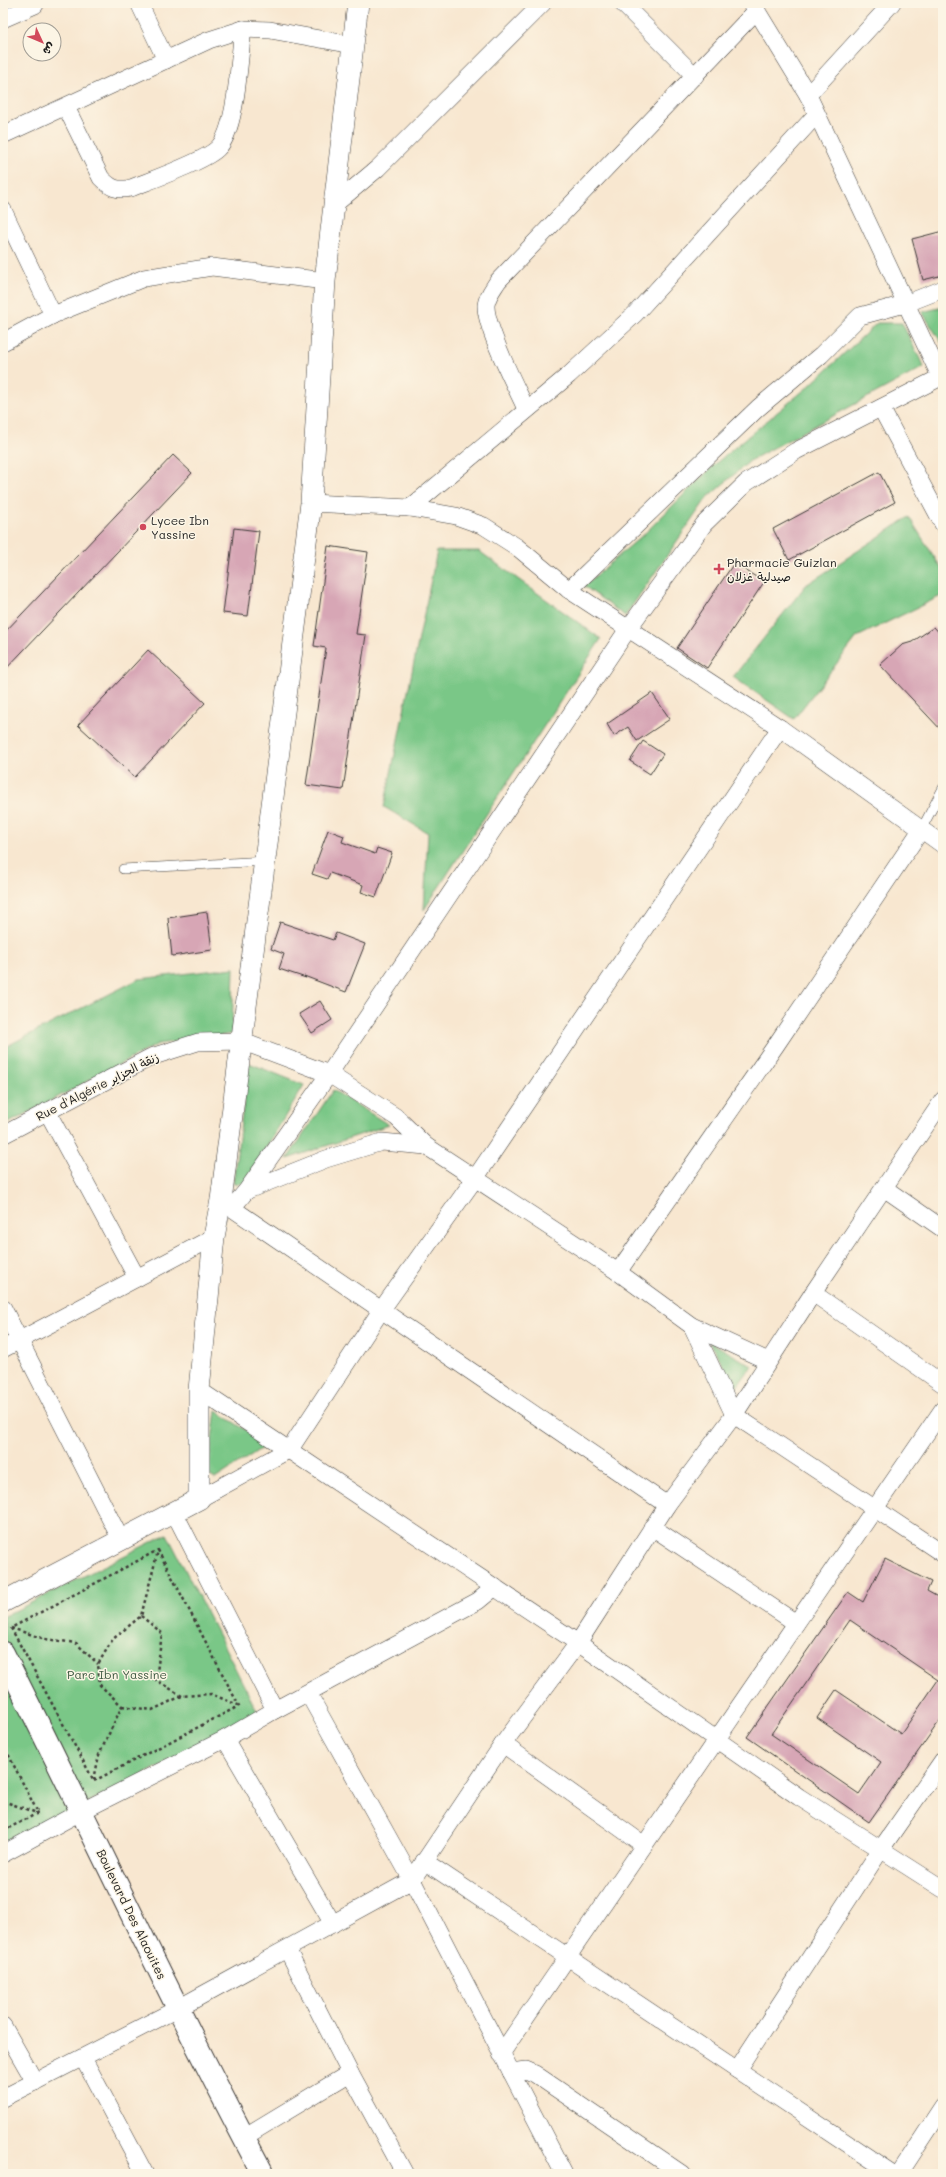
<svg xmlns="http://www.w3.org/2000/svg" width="946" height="2177" viewBox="0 0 946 2177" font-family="Mali,'Playpen Sans Arabic',sans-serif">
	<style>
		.green { fill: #7ac787; stroke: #4b7252 }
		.building { fill: #d7a6b5; fill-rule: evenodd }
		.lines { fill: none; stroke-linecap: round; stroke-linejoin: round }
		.service-casing { stroke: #3d3a37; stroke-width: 10 }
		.minor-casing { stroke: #3d3a37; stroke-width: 18 }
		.tertiary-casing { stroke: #3d3a37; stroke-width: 22 }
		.secondary-casing { stroke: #3d3a37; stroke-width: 24 }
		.path { stroke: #3d3a37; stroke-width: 2.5; stroke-dasharray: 3 3; stroke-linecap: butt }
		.service { stroke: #fff; stroke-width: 9 }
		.minor { stroke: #fff; stroke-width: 17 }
		.tertiary { stroke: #fff; stroke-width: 21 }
		.secondary { stroke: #fff; stroke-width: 22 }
		.poi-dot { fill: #d1495b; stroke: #fcf5e5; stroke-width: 1.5 }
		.labels { text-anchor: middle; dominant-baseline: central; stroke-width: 3; stroke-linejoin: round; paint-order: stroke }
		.poi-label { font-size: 12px; fill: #1c1c1c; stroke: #fcf5e5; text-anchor: start }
		.street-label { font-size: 12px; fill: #1c1c1c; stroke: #fcf5e5 }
		.park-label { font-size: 12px; fill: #3d5841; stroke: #fcf5e5 }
	</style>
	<rect width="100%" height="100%" fill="#fcf5e5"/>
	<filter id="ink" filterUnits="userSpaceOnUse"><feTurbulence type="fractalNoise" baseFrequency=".025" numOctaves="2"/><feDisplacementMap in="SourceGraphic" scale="8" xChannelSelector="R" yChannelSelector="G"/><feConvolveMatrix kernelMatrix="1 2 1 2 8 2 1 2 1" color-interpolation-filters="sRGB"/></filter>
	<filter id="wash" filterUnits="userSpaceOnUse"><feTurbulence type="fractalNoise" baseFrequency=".012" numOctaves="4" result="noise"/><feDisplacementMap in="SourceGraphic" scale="16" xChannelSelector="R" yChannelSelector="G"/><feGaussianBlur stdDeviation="0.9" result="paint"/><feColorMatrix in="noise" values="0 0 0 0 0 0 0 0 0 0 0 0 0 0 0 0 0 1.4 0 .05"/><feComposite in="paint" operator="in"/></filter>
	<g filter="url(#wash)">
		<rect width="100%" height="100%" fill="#f8e7d0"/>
		<!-- green -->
		<g class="green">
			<path d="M 943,307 L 943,345 L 922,312 Z"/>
			<path d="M 877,323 L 902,323 L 924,367 L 751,460 L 707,498 L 625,616 L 584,586 L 645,533 L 716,463 L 809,386 Z"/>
			<path d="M 909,517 L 943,571 L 943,595 L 857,637 L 794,719 L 733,677 L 806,585 Z"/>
			<path d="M 437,551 L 479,551 L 601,639 L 424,910 L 428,833 L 384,807 Z"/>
			<path d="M 234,968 L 232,1034 L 158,1044 L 3,1126 L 3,1048 L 139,979 Z"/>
			<path d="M 249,1063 L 304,1085 L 244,1184 L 233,1183 Z"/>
			<path d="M 333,1090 L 389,1125 L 287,1159 Z"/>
			<path d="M 709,1341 L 752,1366 L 736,1388 Z"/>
			<path d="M 216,1411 L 268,1444 L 215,1479 L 207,1474 Z"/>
			<path d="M 167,1534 L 259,1715 L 3,1847 L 3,1617 Z"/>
		</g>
		<g id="blocks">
			<!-- building -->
			<g class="building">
				<path d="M 943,231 L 943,275 L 923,280 L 912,239 Z"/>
				<path d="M 173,455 L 192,473 L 3,672 L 3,634 Z"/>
				<path d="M 879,472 L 895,502 L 789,560 L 773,529 Z"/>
				<path d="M 234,528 L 259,531 L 248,616 L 223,613 Z"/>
				<path d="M 328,546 L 368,552 L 356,634 L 366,635 L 343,790 L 306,785 L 326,648 L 314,646 Z"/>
				<path d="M 734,563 L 764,582 L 707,668 L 677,648 Z"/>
				<path d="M 934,627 L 943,637 L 943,732 L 880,665 L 902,645 L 912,642 Z"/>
				<path d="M 148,650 L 205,703 L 135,777 L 78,725 Z"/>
				<path d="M 652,693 L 670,719 L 637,741 L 628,727 L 614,736 L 607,724 Z"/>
				<path d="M 643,741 L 663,754 L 650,774 L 630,761 Z"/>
				<path d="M 328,830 L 344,836 L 342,842 L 375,854 L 377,848 L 392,853 L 376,897 L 361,892 L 363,885 L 330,873 L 327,879 L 312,874 Z"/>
				<path d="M 207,912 L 212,950 L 172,956 L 168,918 Z"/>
				<path d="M 280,922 L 333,940 L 336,933 L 365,944 L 346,992 L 304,976 L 306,978 L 279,969 L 284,954 L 271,949 Z"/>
				<path d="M 320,1001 L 332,1020 L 312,1033 L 299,1014 Z"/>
				<path d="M 885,1559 L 931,1582 L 927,1591 L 943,1600 L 943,1716 L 869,1822 L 747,1737 L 848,1592 L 863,1602 ZM 850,1620 L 938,1680 L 901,1734 L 836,1690 L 817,1718 L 881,1762 L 859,1794 L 771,1734 Z"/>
			</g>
		</g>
	</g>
	<g filter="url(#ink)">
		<use href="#blocks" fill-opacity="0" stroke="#3d3a37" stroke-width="1"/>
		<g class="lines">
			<defs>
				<g id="service">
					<path d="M 921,830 L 943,788"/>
					<path d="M 123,869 L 266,861"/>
				</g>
				<g id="minor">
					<path d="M 139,3 L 166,60"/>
					<path d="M 622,3 L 695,76"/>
					<path d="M 752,3 L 808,95 L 940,376"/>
					<path d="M 3,19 L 35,5"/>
					<path d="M 808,95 L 892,3"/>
					<path d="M 66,107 L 101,178 C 111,188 116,191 131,188 C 151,180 203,162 217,149 C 237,131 239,58 243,29"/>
					<path d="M 3,135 L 209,40 L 243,29 L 270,30 L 353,45"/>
					<path d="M 335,204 L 378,168 L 543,3"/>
					<path d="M 3,210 L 53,315"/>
					<path d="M 3,342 L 53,315 L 144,278 L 212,267 L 325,281"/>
					<path d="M 881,408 L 943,524"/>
					<path d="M 526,409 C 516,387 485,327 486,305 C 487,296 493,289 498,281 L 757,10"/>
					<path d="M 311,503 L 410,508 L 456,516 L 484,526 L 517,547 L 569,590 L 780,728 L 943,845"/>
					<path d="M 410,508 L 569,375 L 635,314 L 816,115"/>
					<path d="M 569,590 L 758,408 L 821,355 L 860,316 L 905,304 L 943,289"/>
					<path d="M 47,1111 L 137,1278"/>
					<path d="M 3,1135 L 151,1057 L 198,1042 L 241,1041 L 329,1074 L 396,1117 L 426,1146 L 618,1272 L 692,1326 L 768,1361"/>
					<path d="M 884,1188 L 943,1229"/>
					<path d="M 248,1190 L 326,1159 L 382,1142 L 426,1146"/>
					<path d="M 223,1202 L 667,1505"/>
					<path d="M 232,1208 L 247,1190 L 329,1074 L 628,629 L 704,524 L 746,483 L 796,451 L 943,376"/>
					<path d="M 618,1272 L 776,1045 L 921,830"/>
					<path d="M 813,1293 L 943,1384"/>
					<path d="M 3,1308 L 121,1540"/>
					<path d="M 692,1326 L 734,1415 L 943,1554"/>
					<path d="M 3,1349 L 214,1237"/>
					<path d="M 199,1390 L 578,1643 L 799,1797 L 943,1889"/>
					<path d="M 199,1499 L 290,1449 L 382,1309 L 476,1177 L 780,728"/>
					<path d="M 174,1512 L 275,1710"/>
					<path d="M 652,1527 L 796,1623"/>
					<path d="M 308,1693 L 412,1880 L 564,2174"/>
					<path d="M 225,1739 L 333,1924"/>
					<path d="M 503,1744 L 644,1845"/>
					<path d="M 3,1854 L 82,1811 L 225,1739 L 275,1710 L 478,1601 L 495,1587"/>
					<path d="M 424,1861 L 893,2174"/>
					<path d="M 287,1949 L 350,2073 L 405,2174"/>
					<path d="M 3,2026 L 35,2082"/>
					<path d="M 501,2054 L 943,1409"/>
					<path d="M 83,2058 L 145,2174"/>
					<path d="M 737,2070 L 881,1849 L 943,1760"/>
					<path d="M 511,2072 L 526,2070 L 535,2074 L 682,2174"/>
					<path d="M 3,2098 L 177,2009 L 412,1880 L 503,1744 L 578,1643 L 667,1505 L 734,1415 L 813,1293 L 943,1100"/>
					<path d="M 244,2137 L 350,2073"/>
					<path d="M 899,2174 L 943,2107"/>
				</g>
				<path id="tertiary" d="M 3,1602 L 199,1499 L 199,1390 L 214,1237 L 221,1200 L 311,503 L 325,281 L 358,3"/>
				<path id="secondary" d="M 3,1653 C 90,1826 172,2003 263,2174"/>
			</defs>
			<!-- service casing -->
			<use href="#service" class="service-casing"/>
			<!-- minor casing -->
			<use href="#minor" class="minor-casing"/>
			<!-- tertiary casing -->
			<use href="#tertiary" class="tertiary-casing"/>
			<!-- secondary casing -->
			<use href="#secondary" class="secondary-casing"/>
			<!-- path -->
			<g class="path">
				<path d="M 158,1550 L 239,1706 L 94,1781 L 11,1628 Z"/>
				<path d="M 141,1616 L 162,1633 L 156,1680 L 182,1696"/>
				<path d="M 11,1628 L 45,1639 L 76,1643 L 98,1664"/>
				<path d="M 122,1706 L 152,1710 L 182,1696 L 211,1694 L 238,1705"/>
				<path d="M 3,1744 L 38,1813"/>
				<path d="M 94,1780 L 99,1755 L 122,1706 L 100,1685 L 98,1664 L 113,1639 L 141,1616 L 158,1551"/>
				<path d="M 3,1801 L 37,1813"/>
				<path d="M 3,1831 L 38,1813"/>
			</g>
			<!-- service -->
			<use href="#service" class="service"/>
			<!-- minor -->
			<use href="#minor" class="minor"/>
			<!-- tertiary -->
			<use href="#tertiary" class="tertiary"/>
			<!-- secondary -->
			<use href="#secondary" class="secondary"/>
		</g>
	</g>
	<!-- markers -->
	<g class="poi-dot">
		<circle cx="143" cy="527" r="4"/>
		<path d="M717 563h4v4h4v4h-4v4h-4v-4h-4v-4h4z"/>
	</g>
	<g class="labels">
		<!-- poi labels -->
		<g class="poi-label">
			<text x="151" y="520">Lycee Ibn<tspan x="151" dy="14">Yassine</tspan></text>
			<text x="727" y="562">Pharmacie Guizlan<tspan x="727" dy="14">صيدلية غزلان</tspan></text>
		</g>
		<!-- street labels -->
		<g class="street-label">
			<text transform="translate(97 1086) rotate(-27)">Rue d'Algérie زنقة الجزاير</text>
			<text transform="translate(132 1914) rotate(64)">Boulevard Des Alaouites</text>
		</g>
		<!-- park labels -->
		<g class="park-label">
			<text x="117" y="1674">Parc Ibn Yassine</text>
		</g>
	</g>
	<!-- margin -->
	<rect width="946" height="2177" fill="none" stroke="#fcf5e5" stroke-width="16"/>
	<!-- north arrow -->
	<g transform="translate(42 42) rotate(134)"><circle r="19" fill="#fcf5e5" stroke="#a29e95"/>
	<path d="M0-3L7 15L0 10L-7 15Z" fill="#d1495b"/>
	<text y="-6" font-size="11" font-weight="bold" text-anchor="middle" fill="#1c1c1c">ش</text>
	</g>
</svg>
